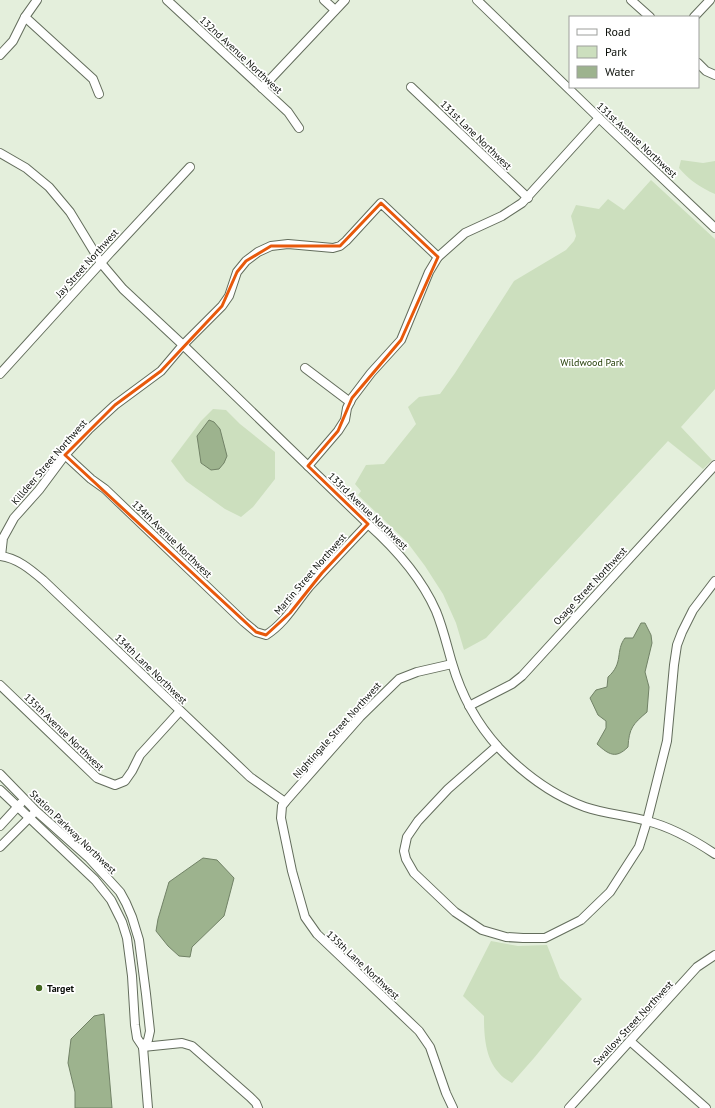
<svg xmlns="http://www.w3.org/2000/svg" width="715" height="1108" viewBox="0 0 715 1108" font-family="'PT Sans',sans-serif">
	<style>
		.green { fill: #ccdfbe }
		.water { fill: #9db38e; stroke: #718266 }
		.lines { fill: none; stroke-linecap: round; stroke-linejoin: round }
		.minor-casing { stroke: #636d5c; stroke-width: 10 }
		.minor { stroke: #fff; stroke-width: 8 }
		.marked { fill: none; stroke: #e8590c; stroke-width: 3; stroke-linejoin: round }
		.poi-dot { fill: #41661e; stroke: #fff; stroke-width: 1.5 }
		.labels { text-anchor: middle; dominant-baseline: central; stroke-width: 3.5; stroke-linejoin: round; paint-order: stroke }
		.street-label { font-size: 10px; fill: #0a0e08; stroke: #fff }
		.park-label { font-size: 10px; fill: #223d05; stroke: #fff }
		.poi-label { font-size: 10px; font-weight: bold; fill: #0a0e08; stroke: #fff; text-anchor: start }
	</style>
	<rect width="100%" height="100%" fill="#e4efdc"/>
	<!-- green -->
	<g class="green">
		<path d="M 681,160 L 703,163 L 715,161 L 715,194 C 701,188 689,180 679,168 Z"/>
		<path d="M 651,180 L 715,239 L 715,389 L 681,427 L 712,460 L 703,469 L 668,441 L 486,638 L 464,650 L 456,623 L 443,594 L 425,566 L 407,542 L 358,495 L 361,491 L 355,484 L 366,465 L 384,464 L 416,424 L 408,407 L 419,397 L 440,394 L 455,373 L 514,281 L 566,250 L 574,241 L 576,236 L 571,216 L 576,205 L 599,209 L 608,199 L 624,210 Z"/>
		<path d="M 213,409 L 226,410 L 240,424 L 275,452 L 275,479 L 253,507 L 241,517 L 225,509 L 186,481 L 171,461 L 201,421 Z"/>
		<path d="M 491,941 L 518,946 L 547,945 L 560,978 L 582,999 L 534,1058 L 512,1083 C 507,1080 502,1077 499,1073 C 485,1058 484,1035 484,1016 L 463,996 Z"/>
	</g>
	<!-- water -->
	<g class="water">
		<path d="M 209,420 L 214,422 L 220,429 L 227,456 L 224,463 L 219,469 L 211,470 L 201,463 L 197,436 Z"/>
		<path d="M 641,623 L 645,623 L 651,635 L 652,643 L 645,672 L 649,687 L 647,712 C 633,724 629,728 628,747 C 616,759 609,755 597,744 L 606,728 L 606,721 L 598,715 L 590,698 L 596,690 L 607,687 L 608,677 C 624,663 615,651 625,638 L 633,638 Z"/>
		<path d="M 203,858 L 217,860 L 234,878 L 224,916 L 192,947 L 190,957 L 179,956 L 168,946 L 156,931 L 158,919 L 169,882 Z"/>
		<path d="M 104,1014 L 112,1108 L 75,1108 L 75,1092 L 68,1063 L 71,1039 L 94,1016 Z"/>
	</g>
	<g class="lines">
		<defs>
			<g id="minor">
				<path d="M 167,0 L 288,112 L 299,128"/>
				<path d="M 324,0 L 335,10"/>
				<path d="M 477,0 L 599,118 L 715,228"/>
				<path d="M 631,0 L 650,17"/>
				<path d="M 25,17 L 93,79 L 99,94"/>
				<path d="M 694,17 L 710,0"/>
				<path d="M 0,55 L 13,41 L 25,17 L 37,0"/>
				<path d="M 698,63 L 706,71 L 715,75"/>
				<path d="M 411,87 L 528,198"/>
				<path d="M 262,88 L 345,0"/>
				<path d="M 0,153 L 26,168 L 49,187 L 70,212 L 101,263 L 123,289 L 183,345 L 368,524 C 396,549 421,577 436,611 C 443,628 447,646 452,663 C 461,694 477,724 499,748 C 523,773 552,795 585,807 C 605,814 627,815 647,821 C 671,827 694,840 715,854"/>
				<path d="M 305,368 L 350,402"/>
				<path d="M 0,374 L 109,254 L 190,167"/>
				<path d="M 65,455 L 91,479 L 105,489 L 244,622 L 256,632 L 266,635 C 285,623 295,604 309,587 C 328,566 348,545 368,524"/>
				<path d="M 308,466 L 338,431 L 345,420 L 347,408 L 352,398 L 371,373 L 401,340 L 429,272 L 438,257 L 465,233 L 502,216 L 522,203 L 599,118"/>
				<path d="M 0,556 C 17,558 30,569 43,580 L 250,777 L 285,802"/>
				<path d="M 1,556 L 3,538 L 14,518 L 39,490 L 65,455 L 89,429 L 115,405 L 161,371 L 183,345 L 222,306 L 229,296 L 237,272 L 246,261 L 258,252 L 271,246 L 288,244 L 333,248 L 340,246 L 346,241 L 381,203 L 438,257"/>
				<path d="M 452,664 L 417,672 L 399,679 L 360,717 L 285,802 L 282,806 L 281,818 L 292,871 L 305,917 L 317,934 L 419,1031 L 430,1047 L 446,1093 L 453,1108"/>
				<path d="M 0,685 L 97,778 L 115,785 L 125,781 L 132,771 L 140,755 L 180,711"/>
				<path d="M 469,706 L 512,684 L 522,676 L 715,465"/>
				<path d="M 497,746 L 448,789 L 418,821 L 407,837 L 404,851 L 406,859 L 414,873 L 455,912 L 482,930 L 506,937 L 523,938 L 545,938 L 581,920 L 610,892 L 639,847 L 647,821 L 667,741 L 674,665 L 677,645 L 682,632 L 693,610 L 715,581"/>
				<path d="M 0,774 L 36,811 L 89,858 L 120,892 L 126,903 L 132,917 L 139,940 L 146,994 L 150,1031 L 148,1040 L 143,1047"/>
				<path d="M 0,790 L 95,880 L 111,900 L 122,922 L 127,938 L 132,976 L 135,1025 L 137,1038 L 143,1047 L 148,1108"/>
				<path d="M 0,826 L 21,803"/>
				<path d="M 0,847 L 32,815"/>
				<path d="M 630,1041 L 706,1108"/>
				<path d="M 143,1047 L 182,1043 L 192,1046 L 250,1097 L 256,1103 L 258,1108"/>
				<path d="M 569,1108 L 697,967 L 715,955"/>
			</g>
		</defs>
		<!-- minor casing -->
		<use href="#minor" class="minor-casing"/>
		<!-- minor -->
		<use href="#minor" class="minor"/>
	</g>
	<!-- marked area -->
	<path class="marked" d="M 381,203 L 438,257 L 401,340 L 352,398 L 338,431 L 308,466 L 368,524 L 322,573 L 290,613 L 266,635 L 256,632 L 65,455 L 115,405 L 161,371 L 222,306 L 237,272 L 246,261 L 271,246 L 340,246 Z"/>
	<!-- markers -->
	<circle class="poi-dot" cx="39" cy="988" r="4"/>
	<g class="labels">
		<!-- street labels -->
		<g class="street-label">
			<text transform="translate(241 55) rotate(43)">132nd Avenue Northwest</text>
			<text transform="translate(476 135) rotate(44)">131st Lane Northwest</text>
			<text transform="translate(637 140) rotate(43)">131st Avenue Northwest</text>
			<text transform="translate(87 263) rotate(-48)">Jay Street Northwest</text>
			<text transform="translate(49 462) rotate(-49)">Killdeer Street Northwest</text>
			<text transform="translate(368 511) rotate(44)">133rd Avenue Northwest</text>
			<text transform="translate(172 539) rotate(44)">134th Avenue Northwest</text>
			<text transform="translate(310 574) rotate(-49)">Martin Street Northwest</text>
			<text transform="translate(590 586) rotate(-47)">Osage Street Northwest</text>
			<text transform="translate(151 669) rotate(44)">134th Lane Northwest</text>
			<text transform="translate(337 730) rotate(-48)">Nightingale Street Northwest</text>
			<text transform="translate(64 732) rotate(44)">135th Avenue Northwest</text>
			<text transform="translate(73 832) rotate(44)">Station Parkway Northwest</text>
			<text transform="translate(363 965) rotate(43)">135th Lane Northwest</text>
			<text transform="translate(633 1023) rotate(-47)">Swallow Street Northwest</text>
		</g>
		<!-- park labels -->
		<g class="park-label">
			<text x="592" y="362">Wildwood Park</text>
		</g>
		<!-- poi labels -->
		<g class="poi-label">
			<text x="47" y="988">Target</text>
		</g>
	</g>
	<!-- legend -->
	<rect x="569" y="16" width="130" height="72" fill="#ffffff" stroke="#9d9f9c"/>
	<rect x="577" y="29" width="20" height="6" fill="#ffffff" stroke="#9d9f9c"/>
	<text x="605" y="36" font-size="12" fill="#0a0e08">Road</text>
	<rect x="577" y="46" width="20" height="12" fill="#ccdfbe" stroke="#9d9f9c"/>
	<text x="605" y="56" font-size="12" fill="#0a0e08">Park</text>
	<rect x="577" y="66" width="20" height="12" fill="#9db38e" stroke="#9d9f9c"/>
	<text x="605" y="76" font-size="12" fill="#0a0e08">Water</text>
</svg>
